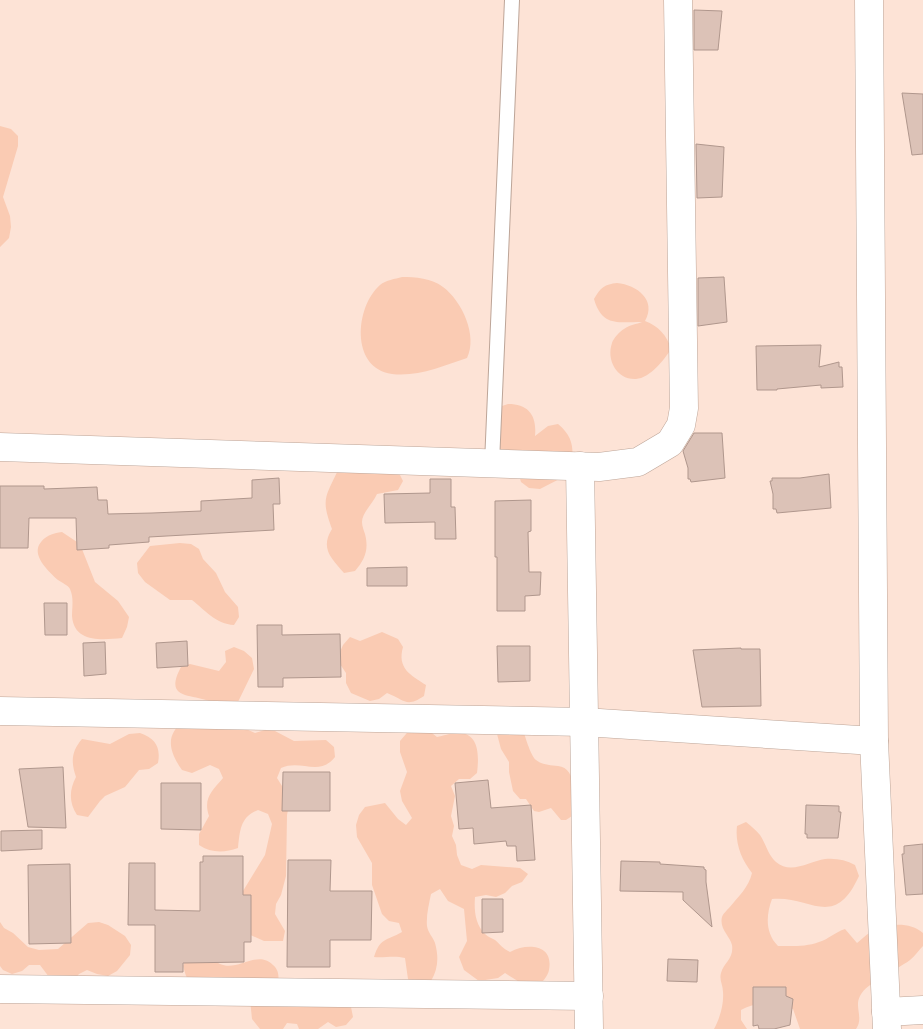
<svg xmlns="http://www.w3.org/2000/svg" width="923" height="1029" viewBox="0 0 923 1029" font-family="Quicksand,sans-serif">
	<style>
		.green { fill: #facbb3 }
		.building { fill: #dcc2b7; stroke: #b0978d }
		.lines { fill: none; stroke-linecap: round; stroke-linejoin: round }
		.service-casing { stroke: #bda598; stroke-width: 16 }
		.minor-casing { stroke: #bda598; stroke-width: 29 }
		.service { stroke: #fff; stroke-width: 14 }
		.minor { stroke: #fff; stroke-width: 28 }
	</style>
	<rect width="100%" height="100%" fill="#fde3d6"/>
	<!-- green -->
	<g class="green">
		<path d="M 0,126 L 11,129 L 18,136 L 18,146 L 3,197 L 10,216 L 11,227 L 9,238 L 0,247 Z"/>
		<path d="M 402,277 C 415,277 432,278 443,287 C 462,301 478,336 467,358 C 443,366 418,377 392,374 C 350,368 355,307 380,285 C 386,280 395,279 402,277 Z"/>
		<path d="M 617,283 C 637,285 657,300 645,321 C 658,326 667,335 671,349 C 664,360 650,378 636,379 C 617,380 606,360 612,343 C 613,339 620,331 624,329 C 629,325 637,324 642,322 C 618,322 602,327 594,299 C 600,288 605,284 617,283 Z"/>
		<path d="M 508,404 C 529,404 537,416 535,436 L 548,426 L 558,424 C 576,439 573,452 571,473 L 540,489 L 529,488 L 521,482 L 518,472 L 497,451 L 499,407 Z"/>
		<path d="M 338,470 L 398,471 L 403,481 L 398,490 L 377,494 C 373,503 362,513 362,522 C 362,526 364,531 365,534 C 369,550 365,559 355,571 L 344,573 C 331,558 320,548 332,529 C 321,499 325,498 338,470 Z"/>
		<path d="M 62,532 L 80,544 L 95,582 L 118,601 L 129,617 L 127,627 L 122,638 C 102,640 74,643 72,616 C 72,607 74,598 70,589 C 68,585 62,583 58,580 C 49,572 33,557 39,545 C 44,536 53,533 62,532 Z"/>
		<path d="M 180,543 L 191,544 L 199,549 L 203,559 L 216,573 L 225,592 L 238,607 L 239,617 L 234,625 C 216,624 206,611 192,600 L 170,600 L 145,582 L 138,573 L 137,563 L 150,546 Z"/>
		<path d="M 382,632 L 398,639 L 403,647 C 397,668 410,675 426,685 L 424,696 C 406,708 405,700 387,693 L 379,699 L 370,701 L 351,693 L 346,683 L 346,673 L 340,664 L 339,654 L 343,645 L 350,637 L 360,641 Z"/>
		<path d="M 234,647 L 244,651 L 252,658 L 254,669 L 237,704 L 246,729 L 255,733 L 265,730 L 275,731 L 294,741 L 326,740 L 334,747 L 335,757 C 319,777 301,759 281,768 L 277,778 L 287,794 L 289,805 L 287,815 L 286,876 L 281,895 L 276,904 L 275,914 L 285,931 L 283,941 L 264,941 L 246,933 L 242,912 L 243,891 L 265,855 L 272,824 L 268,814 L 258,810 C 240,817 240,831 238,848 C 224,853 211,853 199,845 L 199,834 L 209,816 C 203,798 212,791 223,778 L 219,769 L 210,765 L 192,773 L 182,770 C 155,732 182,722 211,702 C 192,693 163,701 181,667 L 190,664 L 219,671 L 226,662 L 225,651 Z"/>
		<path d="M 422,725 L 437,737 C 443,736 450,733 457,733 C 480,732 479,757 477,773 L 470,779 L 459,779 L 451,786 L 455,796 L 451,816 L 454,826 L 452,836 L 456,845 L 457,855 L 461,865 L 472,869 L 481,865 L 520,868 L 528,874 L 522,882 L 512,886 L 505,893 L 496,897 L 486,895 L 475,897 C 474,910 475,924 485,934 C 488,937 492,938 495,940 C 501,945 502,948 510,952 C 527,943 554,944 549,970 C 548,976 542,982 538,987 L 521,983 L 505,973 L 498,978 L 479,981 L 464,970 L 459,957 L 467,941 L 464,909 L 448,901 L 440,889 L 431,894 C 429,904 426,916 427,926 C 428,933 433,937 435,943 C 439,957 438,969 431,981 L 413,987 L 408,979 L 405,958 C 394,955 385,958 374,957 C 380,938 386,941 402,932 L 399,923 L 389,921 L 382,914 L 372,885 L 372,863 L 357,837 L 356,825 L 359,815 L 365,807 L 385,803 L 398,819 L 406,825 L 412,818 L 402,801 L 400,791 L 407,772 L 400,752 L 400,741 L 412,727 Z"/>
		<path d="M 522,727 C 525,735 530,755 536,760 C 542,765 550,765 558,766 C 578,768 574,800 575,814 L 566,820 L 561,820 L 551,808 L 539,812 L 534,811 L 526,799 L 520,799 L 513,791 L 509,772 L 509,762 L 501,749 L 497,734 Z"/>
		<path d="M 140,733 C 155,738 161,747 158,763 L 149,769 L 139,770 L 125,787 L 105,796 L 100,801 L 88,817 L 77,815 C 69,803 69,790 76,777 C 71,762 71,752 82,739 L 110,744 L 129,734 Z"/>
		<path d="M 746,822 C 751,826 756,830 760,835 C 766,844 768,855 776,862 C 791,875 810,861 825,859 C 836,858 846,860 855,865 L 859,876 C 834,931 810,895 772,899 C 766,915 765,933 778,946 C 791,946 806,947 819,942 C 829,939 835,932 845,929 L 857,943 C 862,939 868,933 873,931 C 889,923 910,922 923,933 L 923,946 C 919,950 915,956 910,960 C 897,970 867,982 860,996 C 854,1007 864,1018 856,1029 L 800,1029 L 793,1009 C 777,1003 755,1001 741,1010 L 741,1020 L 747,1029 L 714,1029 C 720,1018 724,1004 723,992 C 723,985 719,980 721,973 C 724,962 734,959 732,945 C 730,936 719,929 722,917 C 723,914 727,910 729,908 C 738,897 749,887 752,873 C 741,859 735,843 737,826 Z"/>
		<path d="M 0,922 L 4,928 L 13,933 L 28,947 L 39,950 L 58,949 L 88,923 L 99,922 L 108,925 L 125,936 L 131,945 L 130,955 L 117,971 L 108,976 L 97,974 L 87,970 L 79,974 L 72,982 L 52,981 L 40,965 L 29,965 L 22,971 L 12,974 L 3,970 L 0,966 Z"/>
		<path d="M 206,949 C 210,954 215,962 220,964 C 238,972 257,949 273,965 C 280,971 279,979 277,987 L 315,1002 L 323,1007 L 343,1001 L 351,1007 L 353,1017 L 346,1025 L 336,1027 L 328,1022 L 318,1029 L 299,1029 L 297,1024 L 287,1023 L 283,1029 L 260,1029 L 252,1019 L 250,999 L 193,984 L 186,976 L 183,966 L 187,956 Z"/>
	</g>
	<!-- building -->
	<g class="building">
		<path d="M 694,10 L 722,11 L 718,50 L 694,50 Z"/>
		<path d="M 902,93 L 923,94 L 923,154 L 912,155 Z"/>
		<path d="M 696,144 L 724,147 L 722,197 L 697,198 Z"/>
		<path d="M 724,277 L 727,322 L 698,326 L 698,278 Z"/>
		<path d="M 821,345 L 819,367 L 839,362 L 839,367 L 842,367 L 843,387 L 821,388 L 821,385 L 777,389 L 777,390 L 757,390 L 756,346 Z"/>
		<path d="M 694,433 L 722,433 L 725,478 L 691,482 L 690,479 L 688,479 L 688,468 L 683,451 Z"/>
		<path d="M 829,474 L 831,508 L 777,513 L 776,509 L 773,509 L 773,494 L 770,481 L 772,481 L 772,478 L 800,478 Z"/>
		<path d="M 279,478 L 280,504 L 273,504 L 274,530 L 149,537 L 149,542 L 109,545 L 109,548 L 77,550 L 76,518 L 29,518 L 28,548 L 0,548 L 0,486 L 44,486 L 44,489 L 97,487 L 98,500 L 107,500 L 108,514 L 152,513 L 201,511 L 201,501 L 252,498 L 252,480 Z"/>
		<path d="M 430,479 L 451,479 L 451,507 L 455,507 L 456,539 L 435,539 L 435,522 L 385,523 L 384,494 L 430,493 Z"/>
		<path d="M 531,500 L 531,531 L 528,532 L 529,572 L 541,572 L 540,595 L 525,596 L 525,611 L 497,611 L 497,557 L 495,557 L 495,501 Z"/>
		<path d="M 407,567 L 407,586 L 367,586 L 367,568 Z"/>
		<path d="M 44,603 L 67,603 L 67,635 L 45,635 Z"/>
		<path d="M 257,625 L 282,625 L 282,635 L 340,634 L 341,677 L 283,678 L 283,687 L 258,687 Z"/>
		<path d="M 187,641 L 188,666 L 157,668 L 156,643 Z"/>
		<path d="M 105,642 L 106,674 L 84,676 L 83,643 Z"/>
		<path d="M 497,646 L 530,646 L 530,681 L 498,682 Z"/>
		<path d="M 741,648 L 741,649 L 760,649 L 761,706 L 702,707 L 693,650 Z"/>
		<path d="M 63,767 L 66,828 L 28,827 L 19,769 Z"/>
		<path d="M 283,772 L 330,772 L 330,811 L 282,811 Z"/>
		<path d="M 488,780 L 491,808 L 531,805 L 535,860 L 517,861 L 516,846 L 507,846 L 506,841 L 474,844 L 473,828 L 459,829 L 455,783 Z"/>
		<path d="M 161,783 L 201,783 L 201,830 L 161,829 Z"/>
		<path d="M 806,805 L 839,806 L 839,812 L 841,812 L 838,838 L 807,838 L 807,834 L 805,834 Z"/>
		<path d="M 42,830 L 42,849 L 1,851 L 1,831 Z"/>
		<path d="M 923,844 L 923,894 L 906,895 L 902,854 L 904,854 L 904,846 Z"/>
		<path d="M 203,856 L 243,856 L 243,895 L 251,895 L 251,942 L 244,942 L 244,962 L 183,963 L 183,972 L 155,972 L 155,925 L 128,925 L 129,863 L 155,863 L 155,910 L 200,911 L 200,862 L 203,862 Z"/>
		<path d="M 288,860 L 331,860 L 330,891 L 372,891 L 371,940 L 330,940 L 330,967 L 287,967 Z"/>
		<path d="M 621,861 L 660,862 L 660,864 L 704,867 L 704,869 L 706,870 L 706,882 L 712,927 L 683,900 L 683,892 L 620,891 Z"/>
		<path d="M 70,864 L 71,943 L 29,944 L 28,865 Z"/>
		<path d="M 482,899 L 503,899 L 503,932 L 482,933 Z"/>
		<path d="M 668,959 L 698,960 L 697,982 L 667,981 Z"/>
		<path d="M 753,987 L 786,987 L 786,996 L 793,999 L 790,1025 L 774,1029 L 759,1029 L 758,1025 L 753,1026 Z"/>
	</g>
	<g class="lines">
		<defs>
			<path id="service" d="M 492,463 L 512,0"/>
			<g id="minor">
				<path d="M 869,0 L 874,741 L 887,1029"/>
				<path d="M 0,447 L 599,467 L 638,462 L 670,443 L 681,425 L 684,408 L 678,0"/>
				<path d="M 580,466 L 589,1029"/>
				<path d="M 0,711 L 584,722 L 874,741"/>
				<path d="M 0,989 L 589,996"/>
				<path d="M 886,1012 L 923,1010"/>
			</g>
		</defs>
		<!-- service casing -->
		<use href="#service" class="service-casing"/>
		<!-- minor casing -->
		<use href="#minor" class="minor-casing"/>
		<!-- service -->
		<use href="#service" class="service"/>
		<!-- minor -->
		<use href="#minor" class="minor"/>
	</g>
</svg>
